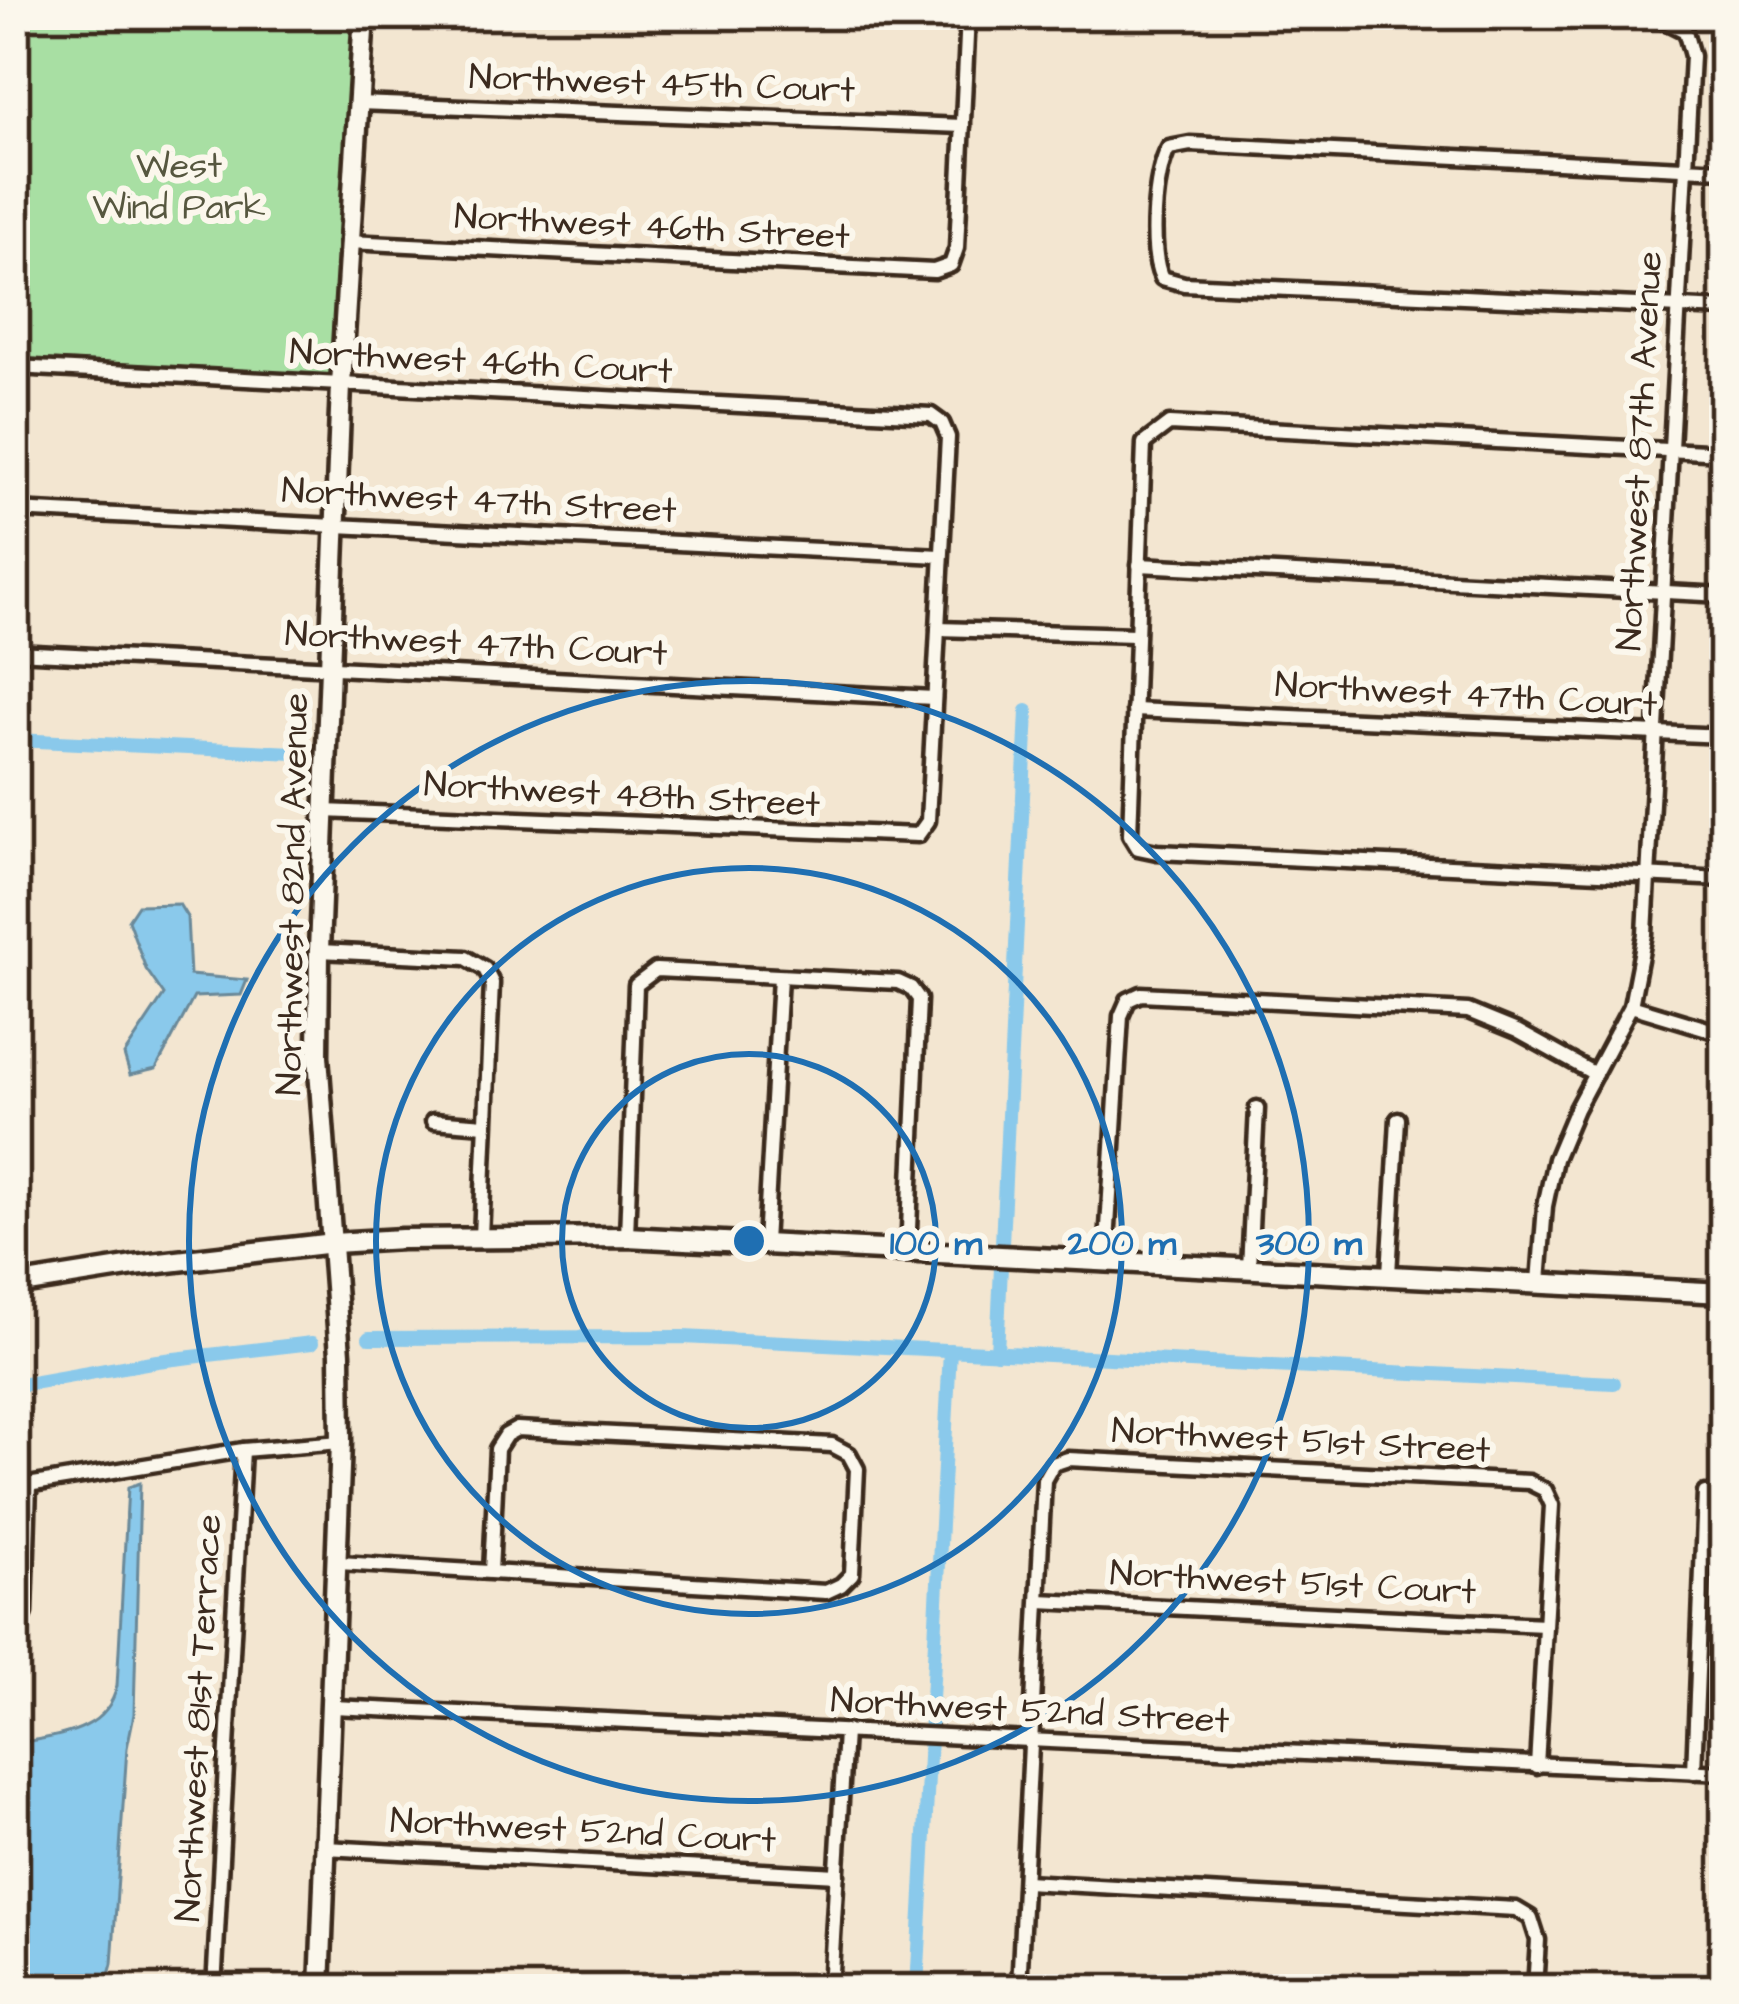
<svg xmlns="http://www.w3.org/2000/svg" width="1739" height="2004" viewBox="0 0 1739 2004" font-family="'Architects Daughter',sans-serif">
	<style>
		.green { fill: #a8dfa3; stroke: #728460; stroke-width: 3 }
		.water { fill: #8ac9eb; stroke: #6a8999; stroke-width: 3 }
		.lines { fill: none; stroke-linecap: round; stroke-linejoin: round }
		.canal { stroke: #8ac9eb; stroke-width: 14 }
		.street-casing { stroke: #3b2a1e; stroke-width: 21 }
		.secondary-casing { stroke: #3b2a1e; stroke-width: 27 }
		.street { stroke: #fbf7ec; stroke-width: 12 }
		.secondary { stroke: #fbf7ec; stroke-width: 18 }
		.ring { fill: none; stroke: #1f6fb2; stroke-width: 6 }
		.labels { text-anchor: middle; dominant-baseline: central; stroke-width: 12; stroke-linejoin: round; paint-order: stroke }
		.street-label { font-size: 36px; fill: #3b2a1e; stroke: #fbf7ec }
		.park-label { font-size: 36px; fill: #56573f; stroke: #fbf7ec }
		.centre { fill: #1f6fb2; stroke: #fbf7ec; stroke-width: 6 }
		.ring-label { font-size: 36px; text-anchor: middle; font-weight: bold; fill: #1f6fb2; stroke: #fbf7ec; stroke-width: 12; stroke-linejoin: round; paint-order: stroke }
	</style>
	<rect width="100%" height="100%" fill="#f3e6d1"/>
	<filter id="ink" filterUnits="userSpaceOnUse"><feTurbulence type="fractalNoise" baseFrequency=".00833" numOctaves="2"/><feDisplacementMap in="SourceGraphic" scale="24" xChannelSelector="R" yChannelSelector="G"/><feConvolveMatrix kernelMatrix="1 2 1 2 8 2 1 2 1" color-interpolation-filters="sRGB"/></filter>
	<g filter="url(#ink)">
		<!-- green -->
		<path class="green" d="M 15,15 L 353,15 L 334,376 L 15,358 Z"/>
		<!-- water -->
		<g class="water">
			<path d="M 179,904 L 187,917 L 190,975 L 247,980 L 241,995 L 194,997 L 156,1069 L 130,1075 L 124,1055 L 164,995 L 146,969 L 128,920 L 138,905 Z"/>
			<path d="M 140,1483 L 134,1714 L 127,1748 L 112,1964 L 107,1982 L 96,1989 L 15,1989 L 15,1744 C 56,1735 106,1734 117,1686 L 128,1487 Z"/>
		</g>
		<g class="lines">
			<!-- canal -->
			<g class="canal">
				<path d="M 15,740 L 295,753"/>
				<path d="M 1002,1244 L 1027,711"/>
				<path d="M 369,1338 L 683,1337 L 1614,1383"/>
				<path d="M 997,1353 L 1001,1267"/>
				<path d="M 15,1386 L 157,1361 L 312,1343"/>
				<path d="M 917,1989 L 950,1350"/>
			</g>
			<defs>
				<g id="street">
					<path d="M 358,103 L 963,126"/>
					<path d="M 1724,170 L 1190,144 L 1169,148 C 1154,173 1149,252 1162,278 L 1184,284 L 1724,309"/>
					<path d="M 349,242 L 934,271 L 951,265 L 957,248 L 968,15"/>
					<path d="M 15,367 L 931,415 L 942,423 L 948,437 L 928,821 L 918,835 L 324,811"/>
					<path d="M 1724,453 L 1169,424 L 1144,443 L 1130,835 L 1138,848 L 1157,852 L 1724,879"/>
					<path d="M 15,510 L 940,556"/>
					<path d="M 1139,565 L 1724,595"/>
					<path d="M 938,629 L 1135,635"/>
					<path d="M 15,652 L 934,698"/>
					<path d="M 1134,710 L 1724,736"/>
					<path d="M 319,951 L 466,958 L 485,969 L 492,983 L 481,1237"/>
					<path d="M 1631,1006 L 1724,1034"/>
					<path d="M 433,1121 L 485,1125"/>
					<path d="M 627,1237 L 636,985 L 656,970 L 898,982 L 911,988 L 919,999 L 908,1252"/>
					<path d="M 765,1243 L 780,977"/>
					<path d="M 1106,1260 L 1121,1016 L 1128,1000 L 1141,994 L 1468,1011 L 1517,1031 L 1595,1074"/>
					<path d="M 1249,1268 L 1257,1108"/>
					<path d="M 1389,1274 L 1398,1119"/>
					<path d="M 1539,1282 L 1545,1206 L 1555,1159 L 1576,1109 L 1631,1006 L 1645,934 L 1692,56 L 1685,31 L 1665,21 L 1561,15"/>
					<path d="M 15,1487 L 243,1450 L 341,1442"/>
					<path d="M 339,1563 L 826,1592 L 841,1585 L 852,1574 L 857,1469 L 849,1454 L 832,1445 L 517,1429 L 506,1435 L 497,1449 L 491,1572"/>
					<path d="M 1039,1601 L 1545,1625"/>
					<path d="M 15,1635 L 25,1613 L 29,1484"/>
					<path d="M 333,1707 L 1724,1773"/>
					<path d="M 1694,1772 L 1705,1493"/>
					<path d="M 325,1848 L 837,1875"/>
					<path d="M 1025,1882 L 1516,1909 L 1531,1918 L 1538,1940 L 1535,1989"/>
					<path d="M 214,1989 L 243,1450"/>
					<path d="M 830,1989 L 845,1732"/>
					<path d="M 1019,1989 L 1044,1480 L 1053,1464 L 1068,1459 L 1529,1482 L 1545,1490 L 1552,1505 L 1537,1766"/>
				</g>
				<g id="secondary">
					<path d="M 15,1285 L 134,1266 L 333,1243 L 402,1239 L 627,1237 L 1724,1293"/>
					<path d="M 320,1989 L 341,1442 L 340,1354 L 318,1056 L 319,951 L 341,385 L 364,15"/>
				</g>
			</defs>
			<!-- street casing -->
			<use href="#street" class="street-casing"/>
			<!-- secondary casing -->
			<use href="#secondary" class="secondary-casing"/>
			<!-- street -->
			<use href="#street" class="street"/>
			<!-- secondary -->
			<use href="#secondary" class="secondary"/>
		</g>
	</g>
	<!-- distance rings -->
	<g class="ring">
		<circle cx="749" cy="1241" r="187"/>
		<circle cx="749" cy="1241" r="373"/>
		<circle cx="749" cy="1241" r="560"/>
	</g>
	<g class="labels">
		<!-- street labels -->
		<g class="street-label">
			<text transform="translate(662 84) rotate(2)">Northwest 45th Court</text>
			<text transform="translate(652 227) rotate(3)">Northwest 46th Street</text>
			<text transform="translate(481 362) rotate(3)">Northwest 46th Court</text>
			<text transform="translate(1640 451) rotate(-87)">Northwest 87th Avenue</text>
			<text transform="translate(479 501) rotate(3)">Northwest 47th Street</text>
			<text transform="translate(476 644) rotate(3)">Northwest 47th Court</text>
			<text transform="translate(1466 695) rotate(3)">Northwest 47th Court</text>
			<text transform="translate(622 795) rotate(3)">Northwest 48th Street</text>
			<text transform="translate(293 894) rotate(-89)">Northwest 82nd Avenue</text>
			<text transform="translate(1301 1441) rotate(3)">Northwest 51st Street</text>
			<text transform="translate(1293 1583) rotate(3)">Northwest 51st Court</text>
			<text transform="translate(1030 1711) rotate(3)">Northwest 52nd Street</text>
			<text transform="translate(199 1718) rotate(-87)">Northwest 81st Terrace</text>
			<text transform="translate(583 1831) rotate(3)">Northwest 52nd Court</text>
		</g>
		<!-- park labels -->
		<g class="park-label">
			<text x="179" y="166">West<tspan x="179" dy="41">Wind Park</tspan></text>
		</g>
	</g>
	<circle cx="749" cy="1241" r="18" class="centre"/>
	<g class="ring-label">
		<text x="936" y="1254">100 m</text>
		<text x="1122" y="1254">200 m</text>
		<text x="1309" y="1254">300 m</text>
	</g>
	<!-- margin -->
	<rect width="1739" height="2004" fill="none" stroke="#fbf7ec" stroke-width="60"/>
	<rect x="30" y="30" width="1679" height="1944" fill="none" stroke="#3b2a1e" stroke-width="4.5" filter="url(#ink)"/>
</svg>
